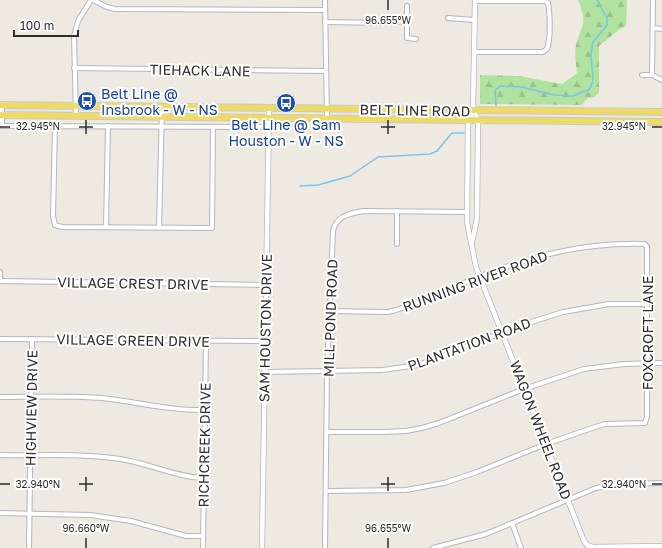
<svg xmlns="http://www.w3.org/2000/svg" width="662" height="548" viewBox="0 0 662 548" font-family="'Golos Text',sans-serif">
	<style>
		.forest { fill: url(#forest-firs) }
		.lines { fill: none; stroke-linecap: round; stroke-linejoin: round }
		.stream { stroke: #79c3ec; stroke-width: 1.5 }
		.minor-casing { stroke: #b4b6c0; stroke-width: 6 }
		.tertiary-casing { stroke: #b4b6c0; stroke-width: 6 }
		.primary-casing { stroke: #c9c9c9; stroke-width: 8 }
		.minor { stroke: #fff; stroke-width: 4 }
		.tertiary { stroke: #fff; stroke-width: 4.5 }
		.primary { stroke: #eedb67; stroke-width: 6 }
		.ticks { fill: none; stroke: #2e2e2e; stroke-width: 1.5 }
		.labels { text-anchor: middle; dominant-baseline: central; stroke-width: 4; stroke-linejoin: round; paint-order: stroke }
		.street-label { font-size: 14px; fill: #2e2e2e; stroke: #fff }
		.transit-label { font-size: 14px; fill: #164399; stroke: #fff; text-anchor: start }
		.ticks-label { font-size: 10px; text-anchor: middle; fill: #2e2e2e; stroke: #fff; stroke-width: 4; stroke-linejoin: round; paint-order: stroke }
	</style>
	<defs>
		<pattern id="forest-firs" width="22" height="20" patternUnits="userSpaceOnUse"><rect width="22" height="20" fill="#b1e3a0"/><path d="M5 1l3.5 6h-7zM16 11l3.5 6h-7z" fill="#99c38a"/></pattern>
	</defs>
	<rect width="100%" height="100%" fill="#efeae1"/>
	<!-- forest -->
	<path class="forest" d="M 578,0 L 627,0 L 626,26 C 616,30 609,39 599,46 L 599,93 L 594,97 L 588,98 L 581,105 L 480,104 L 480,75 L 519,76 L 562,84 L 577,73 C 576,65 574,54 576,45 C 582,23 588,24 578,0 Z"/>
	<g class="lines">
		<!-- stream -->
		<g class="stream">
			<path d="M 496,105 L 495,90 L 500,86 L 522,87 L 554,95 L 573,96 L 590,89 L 593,80 L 591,54 L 593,42 L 607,25 L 607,18 L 597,0"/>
			<path d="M 300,186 L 318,185 L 350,176 L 378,157 L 430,154 L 437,151 L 452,133 L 464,133"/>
		</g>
		<defs>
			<g id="minor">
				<path d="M 93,0 L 107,7 L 115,9 L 325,10"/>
				<path d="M 325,0 L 327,118"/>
				<path d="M 407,6 L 407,38 L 416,39"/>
				<path d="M 448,18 L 474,20"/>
				<path d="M 325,22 L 387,23 L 406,21"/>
				<path d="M 653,28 L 662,29"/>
				<path d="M 474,52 L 543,52 L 547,49 C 551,38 550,14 548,3 L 545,1 L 475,1"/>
				<path d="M 74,68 L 326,71"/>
				<path d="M 642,75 L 652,75 L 662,80"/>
				<path d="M 652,75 L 653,0"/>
				<path d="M 2,105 L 2,126"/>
				<path d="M 76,116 L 74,36 L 78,21 L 91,0"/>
				<path d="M 0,126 L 269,127"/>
				<path d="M 55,126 L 53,216 L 55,225 L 62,227 L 212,228 L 213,127"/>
				<path d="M 397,211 L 397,244"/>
				<path d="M 106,227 L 108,126"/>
				<path d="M 159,228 L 162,107"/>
				<path d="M 0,272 L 0,281"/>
				<path d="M 0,281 L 266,285"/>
				<path d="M 0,339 L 266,341"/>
				<path d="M 264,372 L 383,370 L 418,365 L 522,325 L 563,312 L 609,304 L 647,304"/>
				<path d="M 0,397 C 37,397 74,395 110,399 C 142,403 173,411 205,410"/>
				<path d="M 327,432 L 383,432 L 406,431 L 422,428 L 439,423 L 524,389 L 584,369 L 624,364 L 662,363"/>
				<path d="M 0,455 C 40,456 81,453 120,459 C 148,463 175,477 204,478"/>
				<path d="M 327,491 L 406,490 L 444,483 L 477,472 L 546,444 L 589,429 L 605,424 L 645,423 L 647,416 L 647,247 L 645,244 C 586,242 535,255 481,276 C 452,287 425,300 396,310 L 388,312 L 329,311"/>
				<path d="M 0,513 L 90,515 L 131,521 L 186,536 L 203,536"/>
				<path d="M 512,523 L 521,548"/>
				<path d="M 29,548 L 32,339"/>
				<path d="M 203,548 L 206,341"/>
				<path d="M 325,548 L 327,371 L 333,231 C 337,215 349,214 363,211 L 467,212"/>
				<path d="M 433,548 L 486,534 L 596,488 L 619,484 L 662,483"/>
			</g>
			<g id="tertiary">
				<path d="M 475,0 L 473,110 L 469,120 L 468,125 L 467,222 L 476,267 L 584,541 L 587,545 L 593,547 L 662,546"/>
				<path d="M 472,242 L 477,219 L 478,126 L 478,120 L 473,110"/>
				<path d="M 262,548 L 269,108"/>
			</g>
			<g id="primary">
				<path d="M 0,105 L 662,112"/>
				<path d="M 0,115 L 662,122"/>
			</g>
		</defs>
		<!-- minor casing -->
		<use href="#minor" class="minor-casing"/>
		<!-- tertiary casing -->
		<use href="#tertiary" class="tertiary-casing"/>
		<!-- primary casing -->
		<use href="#primary" class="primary-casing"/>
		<!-- minor -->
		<use href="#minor" class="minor"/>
		<!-- tertiary -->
		<use href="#tertiary" class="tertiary"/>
		<!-- primary -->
		<use href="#primary" class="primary"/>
	</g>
	<!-- ticks -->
	<path class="ticks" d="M 388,0 L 388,10M 86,120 L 86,134M 388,120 L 388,134M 0,127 L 10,127M 79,127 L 93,127M 381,127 L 395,127M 652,127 L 662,127M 86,477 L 86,491M 388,477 L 388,491M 0,484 L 10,484M 79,484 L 93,484M 381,484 L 395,484M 652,484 L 662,484M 86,538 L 86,548M 388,538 L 388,548"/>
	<!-- icons -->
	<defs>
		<symbol id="bus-disc" viewBox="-11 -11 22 22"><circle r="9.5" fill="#1a4fb4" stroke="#fff"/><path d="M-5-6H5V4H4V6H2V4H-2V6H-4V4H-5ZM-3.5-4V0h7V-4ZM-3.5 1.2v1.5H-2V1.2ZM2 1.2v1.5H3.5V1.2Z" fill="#fff"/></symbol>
	</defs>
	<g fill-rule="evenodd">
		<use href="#bus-disc" x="76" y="90" width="22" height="22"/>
		<use href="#bus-disc" x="275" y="92" width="22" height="22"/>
	</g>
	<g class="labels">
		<!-- street labels -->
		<g class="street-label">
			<text transform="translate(200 70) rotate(1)">TIEHACK LANE</text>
			<text transform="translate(415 110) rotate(1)">BELT LINE ROAD</text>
			<text transform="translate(475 281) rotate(-20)">RUNNING RIVER ROAD</text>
			<text transform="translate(133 283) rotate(1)">VILLAGE CREST DRIVE</text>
			<text transform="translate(330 318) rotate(-88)">MILL POND ROAD</text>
			<text transform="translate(265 328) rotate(-89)">SAM HOUSTON DRIVE</text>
			<text transform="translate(647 333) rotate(-90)">FOXCROFT LANE</text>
			<text transform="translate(133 340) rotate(1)">VILLAGE GREEN DRIVE</text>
			<text transform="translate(469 344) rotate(-20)">PLANTATION ROAD</text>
			<text transform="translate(31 408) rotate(-89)">HIGHVIEW DRIVE</text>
			<text transform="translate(541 430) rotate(69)">WAGON WHEEL ROAD</text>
			<text transform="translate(204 445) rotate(-89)">RICHCREEK DRIVE</text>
		</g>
		<!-- transit labels -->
		<g class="transit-label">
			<text x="101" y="93">Belt Line @<tspan x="101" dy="16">Insbrook - W - NS</tspan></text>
			<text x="286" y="124" text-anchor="middle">Belt Line @ Sam<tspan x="286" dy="16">Houston - W - NS</tspan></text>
		</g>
	</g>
	<g class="ticks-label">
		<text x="388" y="24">96.655°W</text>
		<text x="38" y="130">32.945°N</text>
		<text x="624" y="130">32.945°N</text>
		<text x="38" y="488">32.940°N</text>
		<text x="624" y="488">32.940°N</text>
		<text x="86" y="532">96.660°W</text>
		<text x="388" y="532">96.655°W</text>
	</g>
	<!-- scale -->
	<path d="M14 30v6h64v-6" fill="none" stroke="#2e2e2e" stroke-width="2"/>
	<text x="20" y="30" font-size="12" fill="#2e2e2e" stroke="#ffffff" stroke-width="3" paint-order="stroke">100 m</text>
</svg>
